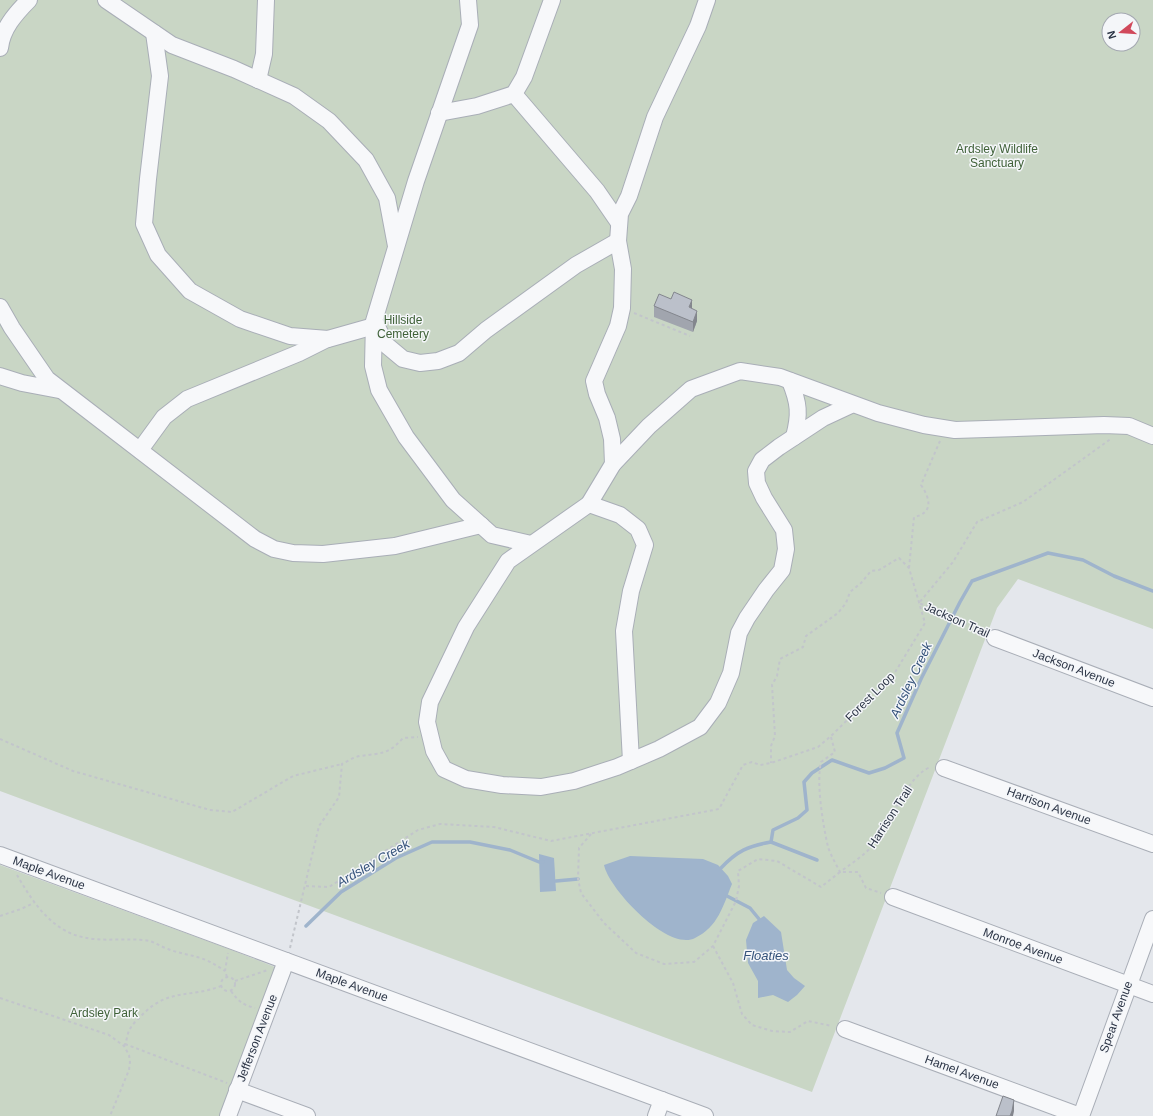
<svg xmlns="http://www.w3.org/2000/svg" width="1153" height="1116" viewBox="0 0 1153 1116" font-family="Arial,sans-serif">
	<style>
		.green { fill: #c9d6c5; fill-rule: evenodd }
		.water { fill: #9fb4cc }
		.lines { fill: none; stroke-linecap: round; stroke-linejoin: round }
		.stream { stroke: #9fb4cc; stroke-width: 3.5 }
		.minor-casing { stroke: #a9aeb7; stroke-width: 18 }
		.path { stroke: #c2c5cb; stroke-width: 2; stroke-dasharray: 3 3; stroke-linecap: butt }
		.minor { stroke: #f7f8fa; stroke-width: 16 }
		.wall { fill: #a1a5ae }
		.shaded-wall { fill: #83868d }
		.building { fill: #bbc0ca; stroke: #83868d }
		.labels { text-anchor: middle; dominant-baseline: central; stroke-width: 3; stroke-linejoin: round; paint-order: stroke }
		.park-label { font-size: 12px; fill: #3f6138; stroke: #f4f6f9 }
		.street-label { font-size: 12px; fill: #2b3445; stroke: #f4f6f9 }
		.water-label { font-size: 13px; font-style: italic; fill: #34527a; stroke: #f4f6f9 }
	</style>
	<rect width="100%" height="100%" fill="#e4e7ec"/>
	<!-- green -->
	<g class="green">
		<path d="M 0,0 L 1153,0 L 1153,629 L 1018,579 L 997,608 L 812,1092 L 0,791 ZM 1109,20 L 1133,20 L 1133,44 L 1109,44 Z"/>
		<path d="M 0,865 L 229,949 L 275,967 L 221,1116 L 0,1116 Z"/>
	</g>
	<!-- water -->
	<g class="water">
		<path d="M 539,854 L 554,858 L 556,891 L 540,892 Z"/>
		<path d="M 630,856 L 703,859 L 718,865 L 728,876 L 732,884 C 723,906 718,927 695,938 C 668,952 609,889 604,865 Z"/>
		<path d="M 764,916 L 781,932 L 787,970 L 794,978 L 805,986 L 797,995 L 788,1002 L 773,995 L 758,998 L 758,981 L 748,963 L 746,940 L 753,923 Z"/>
	</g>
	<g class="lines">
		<!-- stream -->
		<g class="stream">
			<path d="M 771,842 L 817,860"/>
			<path d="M 721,868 C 737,851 748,846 771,842 L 773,830 L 798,818 L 807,810 L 804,782 L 812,773 L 832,760 L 869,773 L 885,768 L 904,758 L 897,733 L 921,679 L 960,602 L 972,581 L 1048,553 L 1083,560 L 1114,576 L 1153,591"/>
			<path d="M 556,881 L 578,879"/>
			<path d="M 727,896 L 750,908 L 759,919"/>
			<path d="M 306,926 L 341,892 L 396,858 L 432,842 L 470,842 L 510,850 L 539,862 L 543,862"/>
		</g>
		<defs>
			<g id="minor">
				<path d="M 106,0 L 172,45 L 234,69 L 294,96 L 329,121 L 366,160 L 387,198 L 396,246"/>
				<path d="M 468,0 L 470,25 L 416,181 L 374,321 L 373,366 L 379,390 L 406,437 L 453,500 L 492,535 L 531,544"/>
				<path d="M 154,33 L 160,76 L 148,179 L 144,224 L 158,255 L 190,291 L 240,319 L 290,336 L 328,339 L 374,326"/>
				<path d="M 0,48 C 2,29 15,14 29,0"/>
				<path d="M 258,80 L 264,54 L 266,0"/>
				<path d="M 514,94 L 597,191 L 619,223"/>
				<path d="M 439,113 L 477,106 L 514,94 L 524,77 L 552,0"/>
				<path d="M 0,307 L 12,328 L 47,379 L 255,539 L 274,549 L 293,553 L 323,554 L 395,546 L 481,525"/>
				<path d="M 376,324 L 385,344 L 403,359 L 420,363 L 438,361 L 459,353 L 486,330 L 576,265 L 618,241"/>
				<path d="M 0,376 L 22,383 L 59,390"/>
				<path d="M 790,381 C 799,403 800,414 794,437"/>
				<path d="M 853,404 L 823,418 L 779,447 L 762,460 L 756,471 L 757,483 L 764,498 L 784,530 L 786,549 L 782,570 L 766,590 L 747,618 L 739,633 L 731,673 L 718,703 L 700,727 L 659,749 L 617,767 L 574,781 L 541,787 L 502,785 L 466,779 L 444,769 L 434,751 L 427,722 L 430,702 L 466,627 L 508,561 L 589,504 L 613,464 L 649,426 L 691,389 L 740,371 L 780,377 L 878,413 L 924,425 L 955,430 L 1104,425 L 1129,426 L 1153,436"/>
				<path d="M 140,450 L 164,417 L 187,399 L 299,353 L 327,339"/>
				<path d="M 613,464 L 612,439 L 607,418 L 597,394 L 594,381 L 618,326 L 622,308 L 623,269 L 618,241 L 620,214 L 629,196 L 655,117 L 698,26 L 707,0"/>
				<path d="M 589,504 L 620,515 L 638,529 L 645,545 L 631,591 L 624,631 L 631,761"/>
				<path d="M 995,638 L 1153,698"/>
				<path d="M 944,768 L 1153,844"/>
				<path d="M 0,855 L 705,1116"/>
				<path d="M 893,897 L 1153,994"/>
				<path d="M 845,1029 L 1080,1116"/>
				<path d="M 237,1090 L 307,1116"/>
				<path d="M 228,1116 L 286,961"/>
				<path d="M 656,1116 L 662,1100"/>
				<path d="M 1081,1116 L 1153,919"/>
			</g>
		</defs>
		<!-- minor casing -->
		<use href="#minor" class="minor-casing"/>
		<!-- path -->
		<g class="path">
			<path d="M 634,313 L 690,336"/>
			<path d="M 909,568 L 914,517 C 934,513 930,498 921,485 L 940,441"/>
			<path d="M 983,632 L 919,603 L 953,562 L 977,522 L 1023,502 L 1112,438"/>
			<path d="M 831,737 L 835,752 L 821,762 C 816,783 823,825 828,847 C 831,856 836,864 840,872 C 852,863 865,855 875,843 C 890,824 908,774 931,767"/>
			<path d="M 0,739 L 73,771 L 210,810 L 232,812 L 293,776 L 342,764"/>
			<path d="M 591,834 L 579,848 L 578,879 L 581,893 L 604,923 L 636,953 L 664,964 L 694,962 L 713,946 L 736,901 L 739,886 L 738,871 L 758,859 L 777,861 L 821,887 L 840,872 L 858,872 L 866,888 L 881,893"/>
			<path d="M 17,875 C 32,901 51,930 82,937 C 101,942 122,938 143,940 C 152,940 159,946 168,949 C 180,954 194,955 206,960 C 213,963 219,967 225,971"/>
			<path d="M 306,886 L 329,887 L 418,830 L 440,824 L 494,827 L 551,841 L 719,809 L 743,765 L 752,762 L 760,765 L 771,763 L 818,747 L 831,736 L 894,674 L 925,623 L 909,568 L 899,558 L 879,570 L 871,571 L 861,583 L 850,592 L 846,603 L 838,613 L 806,636 L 803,647 L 780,659 L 777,676 L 772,685 L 775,736 L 771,746 L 771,763"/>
			<path d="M 0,916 L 21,909 L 34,903"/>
			<path d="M 713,946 L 733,983 L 742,1014 L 752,1025 L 772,1031 L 790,1032 L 808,1021 L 832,1026"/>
			<path d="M 290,948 L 319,826 L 339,797 L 342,764 C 348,761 354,757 360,756 C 381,753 388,755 403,738 L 418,737"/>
			<circle cx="228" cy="984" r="7"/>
			<path d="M 227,977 L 225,971 L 228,953"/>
			<path d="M 235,981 L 268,970"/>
			<path d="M 231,991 C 238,1001 243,1005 255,1008"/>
			<path d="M 0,998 L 109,1035 L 124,1046 L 129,1055 L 130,1062 L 129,1070 L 110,1116"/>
			<path d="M 125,1044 L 227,1083"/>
			<path d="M 124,1046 C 127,1041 127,1035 129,1031 C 132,1024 138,1019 143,1014 C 169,988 191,998 221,986"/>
		</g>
		<!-- minor -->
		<use href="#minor" class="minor"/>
	</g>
	<!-- wall -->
	<path class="wall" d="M 671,299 L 692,309 L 697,321 L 693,332 L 654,317 L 654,306 Z"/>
	<!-- shaded-wall -->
	<g class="shaded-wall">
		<path d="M 692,300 L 692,310 L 689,307 Z"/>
		<path d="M 697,311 L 697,321 L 693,332 L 693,322 Z"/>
		<path d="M 1014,1100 L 1014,1111 L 1013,1116 L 1010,1116 Z"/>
	</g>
	<!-- building -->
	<g class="building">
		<path d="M 674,292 L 692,300 L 689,307 L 697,311 L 693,322 L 654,306 L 659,294 L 671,299 Z"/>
		<path d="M 1003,1096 L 1014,1100 L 1012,1111 L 1010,1116 L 996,1116 Z"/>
	</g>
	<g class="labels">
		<!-- park labels -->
		<g class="park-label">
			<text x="997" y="149">Ardsley Wildlife<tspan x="997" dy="14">Sanctuary</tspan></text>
			<text x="403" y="320">Hillside<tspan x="403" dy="14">Cemetery</tspan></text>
			<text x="104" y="1013">Ardsley Park</text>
		</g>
		<!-- street labels -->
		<g class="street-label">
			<text transform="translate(957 620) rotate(24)">Jackson Trail</text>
			<text transform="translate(1074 668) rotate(21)">Jackson Avenue</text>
			<text transform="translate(870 697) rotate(-45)">Forest Loop</text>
			<text transform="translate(1049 806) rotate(20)">Harrison Avenue</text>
			<text transform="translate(890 817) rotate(-57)">Harrison Trail</text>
			<text transform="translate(49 873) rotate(20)">Maple Avenue</text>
			<text transform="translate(1023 946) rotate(20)">Monroe Avenue</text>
			<text transform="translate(352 985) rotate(20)">Maple Avenue</text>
			<text transform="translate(1116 1017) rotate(-70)">Spear Avenue</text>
			<text transform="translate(257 1038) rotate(-69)">Jefferson Avenue</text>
			<text transform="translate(962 1072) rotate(20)">Hamel Avenue</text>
		</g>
		<!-- water labels -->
		<g class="water-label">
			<text transform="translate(911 680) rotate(-65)">Ardsley Creek</text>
			<text transform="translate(373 863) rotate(-30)">Ardsley Creek</text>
			<text x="766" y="955">Floaties</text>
		</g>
	</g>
	<!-- north arrow -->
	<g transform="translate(1121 32) rotate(253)"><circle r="19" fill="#f4f6f9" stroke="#a4a8b1"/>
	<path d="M0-3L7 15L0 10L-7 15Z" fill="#d1495b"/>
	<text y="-6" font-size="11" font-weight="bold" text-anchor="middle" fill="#2b3445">N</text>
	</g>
</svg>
